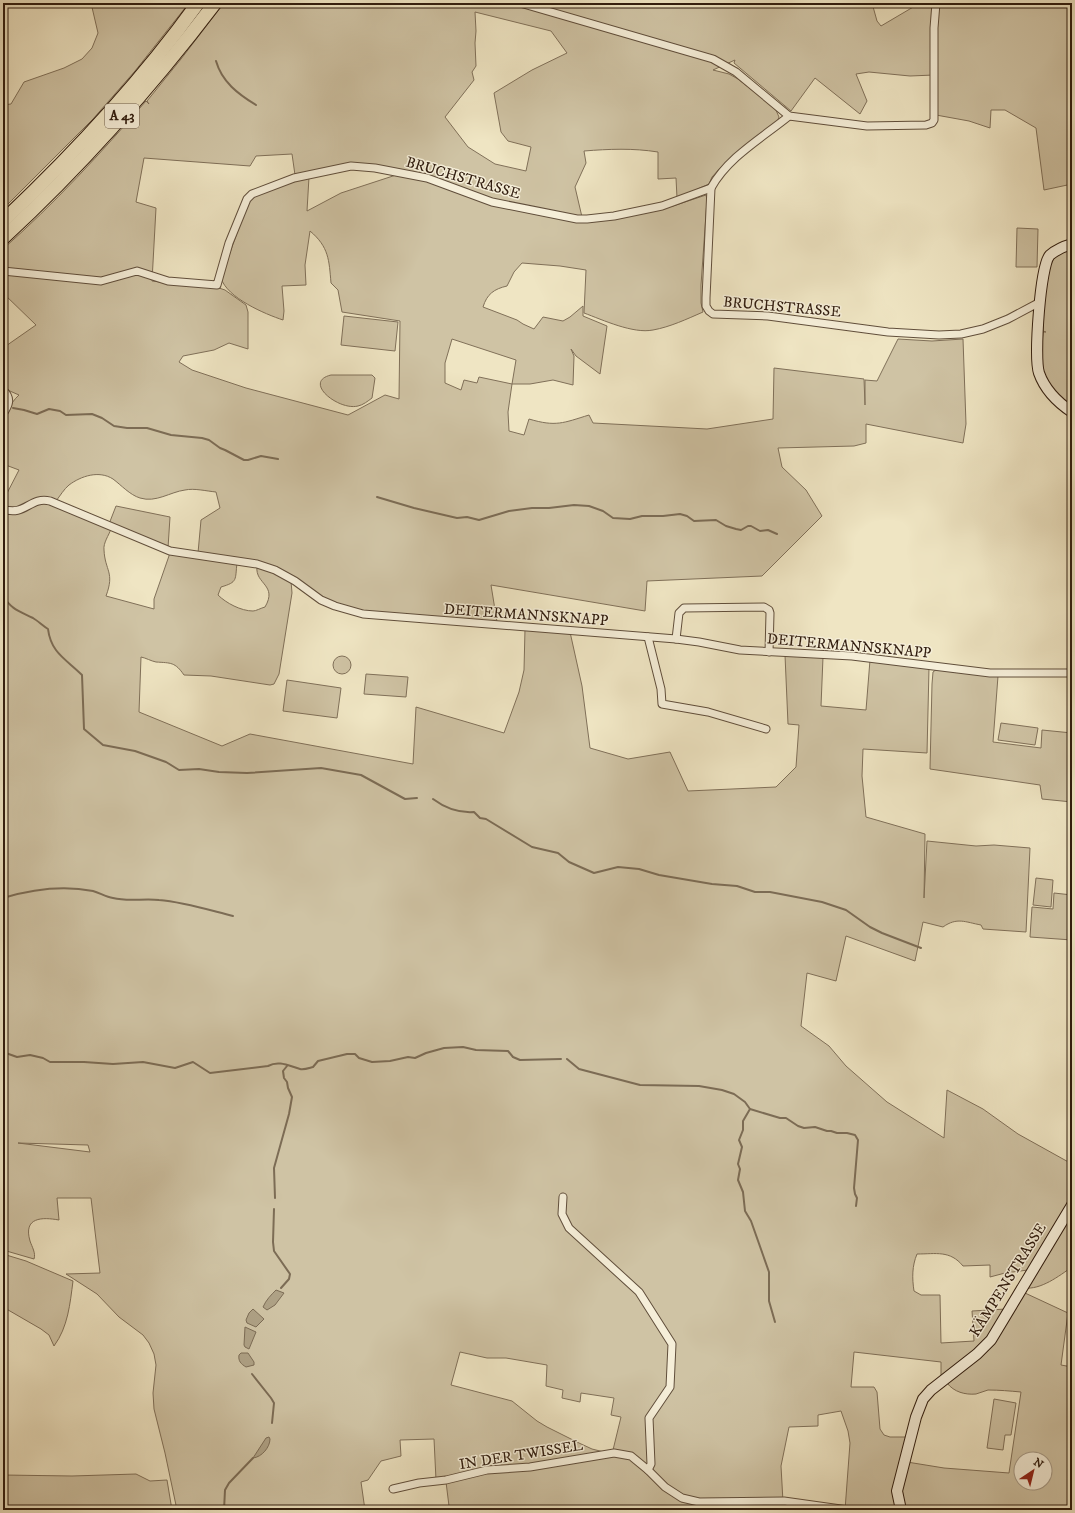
<svg xmlns="http://www.w3.org/2000/svg" width="1075" height="1513" viewBox="0 0 1075 1513" font-family="'IM FELL DW Pica',serif">
	<style>
		.green { fill: #cfc3a4; stroke: #807059; fill-rule: evenodd }
		.water { fill: #aea185; stroke: #7c6c55 }
		.lines { fill: none; stroke-linecap: round; stroke-linejoin: round }
		.stream { stroke: #7c6c55; stroke-width: 2 }
		.street-casing { stroke: #604e3b; stroke-width: 9 }
		.secondary-casing { stroke: #301c0e; stroke-width: 12 }
		.highway-casing { stroke: #301c0e; stroke-width: 15 }
		.street { stroke: #f5eed8; stroke-width: 7 }
		.secondary { stroke: #f5eed8; stroke-width: 10 }
		.highway { stroke: #efe5c3; stroke-width: 13 }
		.labels { text-anchor: middle; dominant-baseline: central; stroke-width: 3; stroke-linejoin: round; paint-order: stroke }
		.shield { fill: #f5eed8; stroke: #6b5b4b; stroke-width: 1 }
		.shield-label { font-size: 14px; font-weight: bold; fill: #301c0e }
		.street-label { font-size: 15px; fill: #301c0e; stroke: #f5eed8 }
	</style>
	<rect width="100%" height="100%" fill="#efe5c3"/>
	<filter id="stains"><feTurbulence type="fractalNoise" baseFrequency=".005" numOctaves="4"/><feColorMatrix values="0 0 0 0 .2 0 0 0 0 .09 0 0 0 0 .02 0 0 0 .5 -.17"/></filter>
	<radialGradient id="worn" r=".72"><stop offset=".6" stop-color="#630" stop-opacity="0"/><stop offset="1" stop-color="#630" stop-opacity=".3"/></radialGradient>
	<!-- green -->
	<g class="green">
		<path d="M 91,3 L 189,3 L 135,71 L 93,119 L 3,209 L 3,105 L 11,104 L 24,82 L 64,68 L 82,59 L 92,48 L 98,33 Z"/>
		<path d="M 224,3 L 872,3 L 877,21 L 881,26 L 920,3 L 934,3 L 934,75 L 910,76 L 869,72 L 856,74 L 867,101 L 860,114 L 815,78 L 791,111 L 734,63 L 735,60 L 713,70 L 729,74 L 738,79 L 775,108 L 779,117 L 777,122 L 722,166 L 712,177 L 709,184 L 677,198 L 676,178 L 658,179 L 658,152 C 633,148 609,149 584,151 L 586,163 L 575,187 L 582,217 L 486,199 L 419,173 L 355,163 L 295,175 L 292,154 L 256,156 L 250,166 L 144,158 L 136,202 L 156,208 L 152,281 L 194,286 L 216,287 L 225,290 L 246,305 L 248,312 L 248,349 L 229,343 L 214,350 L 183,356 L 179,362 L 192,370 L 246,388 L 348,415 L 385,395 L 399,399 L 400,321 L 342,312 L 338,290 L 331,283 C 329,260 329,247 310,231 L 305,265 L 306,285 L 282,286 L 284,311 L 283,320 C 265,314 227,298 221,278 L 248,202 L 256,194 L 309,177 L 307,211 L 341,193 L 396,175 L 424,179 L 492,205 L 578,222 L 673,206 L 706,195 L 707,200 L 701,285 L 701,303 L 703,312 C 687,319 670,327 653,330 C 633,334 603,320 584,313 L 586,270 L 560,266 L 522,263 L 514,272 L 507,286 C 494,289 487,294 483,307 L 517,320 L 523,324 L 534,329 L 543,317 L 563,321 L 570,317 L 583,306 L 583,316 L 607,326 L 600,374 L 576,356 L 571,349 L 574,356 L 573,385 L 553,380 L 530,384 L 512,384 L 508,412 L 509,431 L 524,435 L 529,419 C 556,427 563,423 589,415 L 593,423 L 707,429 L 773,419 L 774,368 L 864,379 L 865,405 L 865,380 L 877,381 L 898,339 L 932,341 L 963,339 L 966,424 L 963,443 L 866,424 L 866,443 L 854,446 L 778,448 L 782,467 L 806,490 L 822,516 L 762,576 L 647,581 L 645,611 L 491,585 L 497,622 L 364,612 L 340,605 L 321,598 L 290,575 L 198,553 L 201,520 L 220,508 L 216,492 C 206,491 194,488 185,490 C 170,492 156,503 140,498 C 130,495 121,485 113,479 C 99,470 81,476 69,485 C 64,489 60,496 56,501 L 46,498 L 15,510 L 3,508 L 3,501 L 19,470 L 3,464 C 3,441 0,412 19,395 L 3,388 L 3,348 L 36,325 L 3,293 L 3,249 C 54,204 101,153 146,101 L 149,104 L 147,101 L 181,59 ZM 475,12 L 551,31 L 567,53 L 532,70 L 494,93 L 501,132 L 508,141 L 531,147 L 526,171 L 495,164 L 468,147 L 445,117 L 474,80 L 472,72 L 476,66 L 475,43 L 476,31 ZM 452,339 L 516,360 L 512,384 L 479,377 L 477,383 L 464,380 L 461,390 L 445,383 L 445,363 Z"/>
		<path d="M 938,3 L 1072,3 L 1072,184 L 1044,190 L 1036,128 L 1005,110 L 991,110 L 990,128 L 969,121 L 936,115 L 935,72 Z"/>
		<path d="M 1017,228 L 1038,229 L 1037,267 L 1016,267 Z"/>
		<path d="M 1072,246 L 1072,409 L 1066,405 L 1044,378 L 1041,357 L 1043,332 L 1046,332 L 1043,331 C 1043,314 1042,271 1054,258 C 1058,253 1067,250 1072,246 Z"/>
		<path d="M 344,316 L 398,322 L 395,351 L 341,345 Z"/>
		<path d="M 331,375 L 372,375 L 375,378 L 372,398 C 368,401 363,405 358,406 C 339,411 302,382 331,375 Z"/>
		<path d="M 46,503 L 111,529 C 109,535 103,543 104,550 C 105,571 115,572 106,596 L 154,609 L 154,599 L 170,553 L 237,563 C 235,580 238,582 221,587 L 218,595 C 226,603 241,611 253,611 C 256,611 261,608 265,607 C 278,585 255,584 257,567 L 281,575 L 291,581 L 292,593 L 279,674 L 274,684 L 270,685 L 211,676 L 184,675 C 175,662 171,663 156,662 C 151,661 146,658 141,657 L 139,712 L 222,746 L 250,734 L 413,764 L 416,707 L 504,733 L 519,692 L 524,670 L 525,629 L 570,632 L 582,686 L 590,748 L 628,759 L 670,752 L 688,791 L 776,787 L 796,767 L 799,725 L 788,724 L 785,655 L 823,657 L 821,706 L 866,710 L 870,660 L 929,668 L 927,753 L 863,749 L 862,776 L 866,817 L 925,834 L 924,898 L 927,841 L 976,846 L 994,845 L 1030,848 L 1026,932 L 983,929 L 981,925 C 965,922 957,917 943,927 L 923,922 L 915,961 L 846,936 L 836,981 L 807,973 L 801,1026 L 829,1046 L 846,1066 L 887,1102 L 944,1138 L 947,1090 L 983,1109 L 1018,1134 L 1072,1164 L 1072,1199 L 1028,1270 L 1005,1273 L 990,1277 L 990,1265 L 963,1266 C 950,1250 936,1254 917,1254 C 912,1266 912,1278 914,1291 L 921,1295 L 940,1295 L 941,1343 L 974,1341 L 972,1311 L 1006,1309 L 981,1347 L 941,1378 L 941,1362 L 854,1352 L 851,1387 L 874,1387 L 877,1392 L 880,1429 L 884,1435 L 890,1437 L 908,1437 L 897,1484 L 903,1483 L 907,1462 L 944,1468 L 1009,1473 L 1021,1392 C 1010,1391 999,1390 988,1390 C 984,1391 980,1393 976,1394 C 965,1395 954,1392 947,1383 L 948,1380 L 971,1363 L 991,1344 L 1021,1295 L 1025,1293 L 1068,1313 L 1061,1365 L 1072,1367 L 1072,1510 L 845,1510 L 850,1443 L 848,1431 L 841,1411 L 818,1415 L 818,1426 L 789,1427 L 781,1466 L 783,1502 L 835,1510 L 406,1510 L 449,1506 L 446,1482 L 488,1472 L 514,1470 L 615,1454 L 623,1456 L 624,1454 L 613,1450 L 621,1417 L 611,1415 L 614,1398 L 581,1393 L 580,1402 L 562,1398 L 563,1390 L 546,1386 L 547,1365 L 506,1358 L 487,1358 L 460,1352 L 451,1385 L 512,1401 L 537,1421 L 547,1427 L 579,1443 L 592,1449 L 608,1453 L 530,1465 L 488,1469 L 446,1479 L 436,1480 L 434,1439 L 400,1440 L 401,1456 L 381,1461 L 368,1480 L 361,1482 L 365,1510 L 177,1510 L 165,1453 L 154,1409 L 153,1393 L 156,1365 L 154,1354 L 149,1343 L 143,1335 L 119,1317 L 97,1294 L 66,1274 L 100,1273 L 91,1198 L 57,1198 L 59,1220 C 42,1217 23,1217 30,1241 C 32,1247 36,1253 34,1259 L 3,1250 L 3,511 L 15,514 L 38,504 ZM 18,1143 L 88,1145 L 90,1152 ZM 1021,1459 L 1045,1459 L 1045,1483 L 1021,1483 Z"/>
		<path d="M 116,506 L 170,517 L 168,548 L 109,524 Z"/>
		<circle cx="342" cy="665" r="9"/>
		<path d="M 937,669 L 998,676 L 993,742 L 1041,748 L 1042,730 L 1072,733 L 1072,802 L 1042,799 L 1040,785 L 930,769 L 932,684 L 933,672 Z"/>
		<path d="M 366,674 L 408,677 L 406,697 L 364,694 Z"/>
		<path d="M 287,680 L 341,688 L 337,718 L 283,711 Z"/>
		<path d="M 1001,723 L 1038,728 L 1035,745 L 998,740 Z"/>
		<path d="M 1036,878 L 1053,880 L 1051,907 L 1033,905 Z"/>
		<path d="M 1054,893 L 1072,895 L 1072,940 L 1030,937 L 1032,907 L 1053,909 Z"/>
		<path d="M 1072,1212 L 1072,1267 C 1059,1276 1041,1290 1024,1288 Z"/>
		<path d="M 3,1254 L 26,1261 L 73,1281 C 70,1304 68,1327 54,1346 L 49,1335 L 41,1329 L 3,1307 Z"/>
		<path d="M 994,1399 L 1016,1403 L 1011,1435 L 1005,1435 L 1003,1450 L 987,1448 Z"/>
		<path d="M 136,1474 L 150,1481 L 167,1480 L 172,1510 L 3,1510 L 3,1475 L 72,1476 Z"/>
	</g>
	<!-- water -->
	<g class="water">
		<path d="M 276,1290 L 284,1293 L 275,1305 L 267,1310 L 263,1307 C 266,1300 271,1295 276,1290 Z"/>
		<path d="M 253,1309 L 264,1319 L 256,1327 L 247,1323 L 246,1320 L 249,1313 Z"/>
		<path d="M 245,1327 L 256,1332 L 249,1349 L 245,1347 L 244,1345 Z"/>
		<path d="M 241,1353 L 248,1353 L 254,1362 L 254,1365 L 246,1367 C 241,1364 238,1361 239,1355 Z"/>
		<path d="M 269,1437 L 270,1439 C 270,1447 262,1457 253,1458 L 266,1438 Z"/>
	</g>
	<g class="lines">
		<!-- stream -->
		<g class="stream">
			<path d="M 216,61 C 222,82 238,94 256,105"/>
			<path d="M 13,408 L 24,410 L 37,414 L 49,409 L 60,411 L 66,415 L 92,414 L 102,418 L 114,426 L 127,428 L 147,428 L 171,435 L 202,438 L 209,440 L 220,448 L 225,450 L 244,460 L 248,460 L 261,456 L 278,459"/>
			<path d="M 377,497 L 414,508 L 457,518 L 467,517 L 479,520 L 509,511 L 532,508 L 549,508 L 574,505 L 589,506 L 603,511 L 613,518 L 630,519 L 642,516 L 663,516 L 680,514 L 687,516 L 694,521 L 716,520 L 726,526 L 736,529 L 741,530 L 748,526 L 751,526 L 760,531 L 768,530 L 777,534"/>
			<path d="M 3,596 C 12,610 19,611 33,618 C 38,621 43,626 48,629 C 51,653 66,659 82,675 L 84,729 L 103,745 L 135,751 L 166,762 L 179,770 L 199,769 L 219,772 L 247,773 L 321,768 L 361,775 L 405,799 L 417,798"/>
			<path d="M 433,799 C 445,808 460,813 474,812 L 480,818 L 486,819 L 532,847 L 558,853 L 569,862 L 594,873 L 618,867 L 639,869 L 659,875 L 712,884 L 737,886 L 755,892 L 770,892 L 822,902 L 846,910 L 870,927 L 882,933 L 921,948"/>
			<path d="M 3,898 C 33,889 62,885 93,891 C 100,893 106,897 113,898 C 129,902 144,898 159,900 C 184,902 209,910 233,916"/>
			<path d="M 3,1052 L 17,1057 L 30,1055 L 43,1058 L 50,1062 L 84,1062 L 113,1064 L 143,1062 L 175,1068 L 193,1062 L 210,1073 L 268,1066 C 279,1060 289,1066 300,1069 C 304,1070 309,1068 313,1067 L 318,1061 L 347,1054 L 355,1054 L 359,1058 L 372,1062 L 390,1061 L 408,1057 L 415,1058 L 426,1053 L 444,1048 L 463,1047 L 476,1050 L 508,1051 L 513,1057 L 520,1060 L 561,1059"/>
			<path d="M 567,1059 L 579,1069 L 640,1085 L 699,1086 L 722,1090 L 734,1094 L 745,1102 L 750,1109 L 780,1118 L 786,1118 L 798,1126 L 804,1128 L 815,1127 L 827,1131 L 831,1131 L 837,1133 L 847,1133 L 855,1135 L 858,1140 L 854,1188 L 855,1194 L 857,1198 L 856,1206"/>
			<path d="M 750,1109 L 743,1121 L 743,1130 L 739,1140 L 742,1147 L 738,1164 L 740,1169 L 738,1180 L 743,1192 L 745,1211 L 751,1221 L 769,1272 L 769,1301 L 775,1322"/>
			<path d="M 275,1198 L 274,1168 L 289,1114 L 292,1097 L 288,1088 L 287,1082 L 284,1078 L 283,1071 L 287,1066"/>
			<path d="M 274,1209 L 273,1242 L 274,1251 L 290,1274 L 289,1279 L 281,1288"/>
			<path d="M 252,1374 L 271,1398 L 274,1403 L 272,1423"/>
			<path d="M 224,1510 L 225,1490 L 229,1483 L 253,1458"/>
		</g>
		<defs>
			<g id="street">
				<path d="M 520,3 L 713,59 L 736,72 L 789,116 L 867,126 L 926,125 L 932,123 L 934,120 L 934,28 L 936,3"/>
				<path d="M 789,116 C 762,138 728,157 711,188 L 706,298 L 706,306 L 709,311 L 713,314 L 768,316 L 888,332 L 939,335 L 961,334 L 983,329 L 1008,319 L 1040,302"/>
				<path d="M 3,271 L 101,281 L 137,271 L 168,281 L 217,285 L 229,243 L 247,199 L 252,194 L 294,178 L 351,166 L 375,168 L 427,178 L 492,202 L 577,219 L 587,219 L 614,216 L 662,206 L 711,188"/>
				<path d="M 3,390 C 12,398 9,405 3,414"/>
				<path d="M 3,509 C 25,517 30,496 50,501 L 170,551 L 257,564 L 275,570 L 295,581 L 321,600 L 335,606 L 363,614 L 676,639 L 699,642 L 740,650 L 852,656 L 990,673 L 1072,673"/>
				<path d="M 648,637 L 661,689 L 662,704 L 708,712 L 766,729"/>
				<path d="M 676,639 L 679,613 L 684,608 L 764,607 L 769,610 L 770,613 L 769,652"/>
				<path d="M 563,1197 L 562,1214 L 569,1228 L 639,1292 L 672,1344 L 670,1387 L 649,1418 L 651,1464 L 648,1470"/>
				<path d="M 393,1489 L 419,1483 L 446,1480 L 487,1470 L 530,1467 L 614,1453 L 631,1456 L 648,1470 L 665,1487 L 682,1498 L 699,1502 L 784,1501 L 848,1510"/>
			</g>
			<g id="secondary">
				<path d="M 1072,244 C 1065,246 1056,250 1050,255 C 1040,265 1034,358 1039,373 C 1045,390 1057,402 1072,412"/>
				<path d="M 901,1510 L 897,1491 L 916,1417 L 923,1399 L 931,1390 L 977,1354 L 991,1340 L 1072,1205"/>
			</g>
			<g id="highway">
				<path d="M 3,221 C 74,154 141,82 198,3"/>
				<path d="M 3,238 C 81,166 151,87 215,3"/>
			</g>
		</defs>
		<!-- street casing -->
		<use href="#street" class="street-casing"/>
		<!-- secondary casing -->
		<use href="#secondary" class="secondary-casing"/>
		<!-- highway casing -->
		<use href="#highway" class="highway-casing"/>
		<!-- street -->
		<use href="#street" class="street"/>
		<!-- secondary -->
		<use href="#secondary" class="secondary"/>
		<!-- highway -->
		<use href="#highway" class="highway"/>
	</g>
	<g class="labels">
		<!-- shield labels -->
		<rect class="shield" x="105" y="104" width="34" height="24" rx="3"/>
		<g class="shield-label">
			<text x="122" y="116">A 43</text>
		</g>
		<!-- street labels -->
		<g class="street-label">
			<text transform="translate(463 178) rotate(16)">BRUCHSTRASSE</text>
			<text transform="translate(782 307) rotate(5)">BRUCHSTRASSE</text>
			<text transform="translate(526 615) rotate(4)">DEITERMANNSKNAPP</text>
			<text transform="translate(849 646) rotate(5)">DEITERMANNSKNAPP</text>
			<text transform="translate(1008 1280) rotate(-58)">KÄMPENSTRASSE</text>
			<text transform="translate(521 1455) rotate(-9)">IN DER TWISSEL</text>
		</g>
	</g>
	<!-- margin -->
	<rect width="1075" height="1513" fill="none" stroke="#efe5c3" stroke-width="16"/>
	<rect x="4" y="4" width="1067" height="1505" fill="none" stroke="#301c0e" stroke-width="2"/>
	<rect x="8" y="8" width="1059" height="1497" fill="none" stroke="#301c0e"/>
	<!-- north arrow -->
	<g transform="translate(1033 1471) rotate(35)"><circle r="19" fill="#f5eed8" stroke="#a69a87"/>
	<path d="M0-3L7 15L0 10L-7 15Z" fill="#8f2418"/>
	<text y="-6" font-size="11" font-weight="bold" text-anchor="middle" fill="#301c0e">N</text>
	</g>
	<rect width="100%" height="100%" filter="url(#stains)"/>
	<rect width="100%" height="100%" fill="url(#worn)"/>
</svg>
